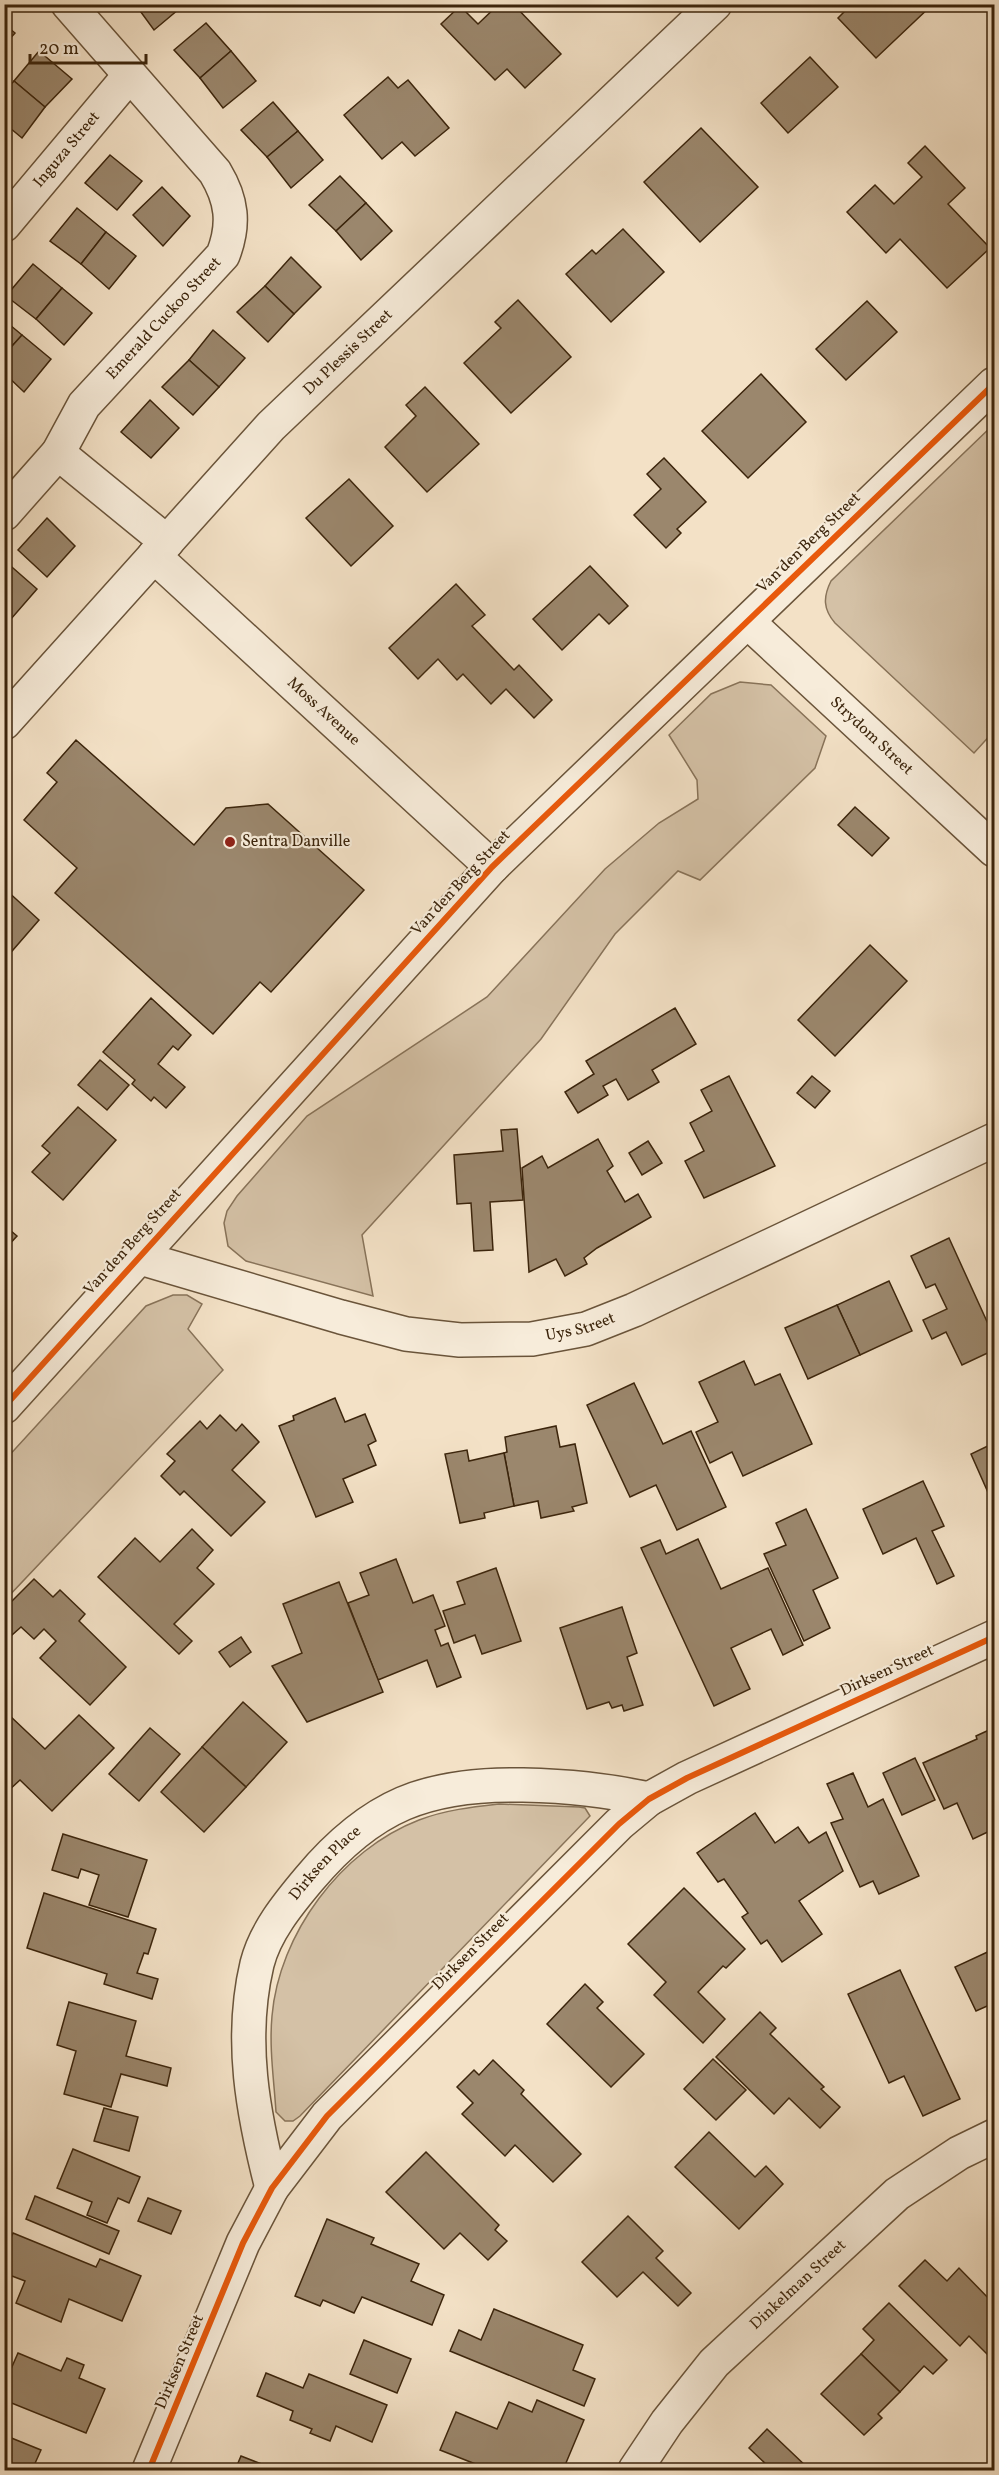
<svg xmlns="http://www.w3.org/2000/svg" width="999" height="2475" viewBox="0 0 999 2475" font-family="Vollkorn,serif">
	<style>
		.green { fill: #d4c1a6; stroke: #887359; stroke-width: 1.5 }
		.building { fill: #9b876d; stroke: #3c250c; stroke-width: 1.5 }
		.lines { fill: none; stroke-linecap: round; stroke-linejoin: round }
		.minor-casing { stroke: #6a543a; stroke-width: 36 }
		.minor { stroke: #f7ecda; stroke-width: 33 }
		.cycleway-casing { stroke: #f7ecda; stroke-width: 10 }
		.cycleway { stroke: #e8590c; stroke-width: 6 }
		.poi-dot { fill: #8f2418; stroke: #f7ecda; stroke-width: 2 }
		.labels { text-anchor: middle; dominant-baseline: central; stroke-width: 4.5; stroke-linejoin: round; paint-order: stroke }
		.street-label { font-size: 16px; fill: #3c250c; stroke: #f7ecda }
		.poi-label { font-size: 16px; fill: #3c250c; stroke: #f7ecda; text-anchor: start }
	</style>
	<rect width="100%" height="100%" fill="#f3e1c6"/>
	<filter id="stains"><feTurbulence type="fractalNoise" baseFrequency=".00333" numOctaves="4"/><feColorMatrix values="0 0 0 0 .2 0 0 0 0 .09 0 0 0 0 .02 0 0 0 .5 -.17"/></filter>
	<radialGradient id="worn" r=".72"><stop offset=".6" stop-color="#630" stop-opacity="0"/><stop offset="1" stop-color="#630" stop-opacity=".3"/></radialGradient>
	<!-- green -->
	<g class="green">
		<path d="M 994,424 L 994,731 L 974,753 L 835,623 C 823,609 823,597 831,581 Z"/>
		<path d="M 740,682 L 771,685 L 826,736 L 815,768 L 700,880 L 678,871 L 615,934 L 541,1039 L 362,1235 L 373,1296 L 246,1261 L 228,1246 L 224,1223 L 227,1211 L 237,1196 L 307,1116 L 487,997 L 605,869 L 659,823 L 698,799 L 697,780 L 669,735 L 711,694 Z"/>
		<path d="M 173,1295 L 187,1295 L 202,1304 L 188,1329 L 223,1370 L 5,1600 L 5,1460 L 146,1306 Z"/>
		<path d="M 499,1804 L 579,1807 L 585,1808 L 590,1816 L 300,2116 L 293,2121 L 285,2121 L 276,2112 C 274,2080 269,2048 272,2016 C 279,1934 341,1850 419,1820 C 445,1810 472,1807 499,1804 Z"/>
	</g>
	<!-- building -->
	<g class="building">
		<path d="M 135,4 L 185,4 L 154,30 Z"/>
		<path d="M 499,4 L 513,4 L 561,54 L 525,88 L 507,69 L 495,80 L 441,24 L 460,6 L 478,24 Z"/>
		<path d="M 852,4 L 933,4 L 876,58 L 838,18 Z"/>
		<path d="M 206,23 L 231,51 L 200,78 L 174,50 Z"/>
		<path d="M 4,24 L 15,33 L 4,45 Z"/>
		<path d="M 39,51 L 72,79 L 45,107 L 14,81 Z"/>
		<path d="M 231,51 L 256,81 L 223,108 L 200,78 Z"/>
		<path d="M 810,57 L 838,87 L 788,133 L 761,103 Z"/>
		<path d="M 388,77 L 398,88 L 408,80 L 449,128 L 415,156 L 402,142 L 382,159 L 344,115 Z"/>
		<path d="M 14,81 L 45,107 L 22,138 L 4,123 L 4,92 Z"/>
		<path d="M 273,102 L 298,131 L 267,157 L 241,130 Z"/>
		<path d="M 701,128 L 758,187 L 700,242 L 644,182 Z"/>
		<path d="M 298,131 L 323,160 L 291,188 L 267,157 Z"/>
		<path d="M 925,146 L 965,188 L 948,204 L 990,248 L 947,288 L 900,239 L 886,253 L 847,212 L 875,185 L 894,204 L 922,177 L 908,163 Z"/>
		<path d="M 110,155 L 142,181 L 117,210 L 85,183 Z"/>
		<path d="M 340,176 L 366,203 L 336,231 L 309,205 Z"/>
		<path d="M 162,187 L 190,216 L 163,246 L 133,215 Z"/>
		<path d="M 366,203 L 392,231 L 361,260 L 336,231 Z"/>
		<path d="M 77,208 L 106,232 L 81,264 L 50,241 Z"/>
		<path d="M 623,229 L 664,272 L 611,322 L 566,274 L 592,250 L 596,254 Z"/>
		<path d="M 106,232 L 136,256 L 109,289 L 81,264 Z"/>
		<path d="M 291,257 L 321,287 L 294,314 L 265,286 Z"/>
		<path d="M 33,264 L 62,288 L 36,319 L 6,296 Z"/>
		<path d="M 265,286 L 294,314 L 268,342 L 237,312 Z"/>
		<path d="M 62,288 L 92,313 L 64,345 L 36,319 Z"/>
		<path d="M 518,300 L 571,357 L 511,413 L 464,363 L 501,328 L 495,322 Z"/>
		<path d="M 867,301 L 897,332 L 846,380 L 816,349 Z"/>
		<path d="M 4,320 L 22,335 L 4,355 Z"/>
		<path d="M 213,330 L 245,358 L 219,387 L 189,360 Z"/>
		<path d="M 22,335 L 51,359 L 24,392 L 4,373 L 4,355 Z"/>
		<path d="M 189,360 L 219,387 L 193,415 L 162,387 Z"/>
		<path d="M 761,374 L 806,422 L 748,478 L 702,431 Z"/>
		<path d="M 425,387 L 479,444 L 427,492 L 385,447 L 416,416 L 406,405 Z"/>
		<path d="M 150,400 L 179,428 L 151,458 L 121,432 Z"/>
		<path d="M 664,458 L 706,502 L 677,529 L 681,533 L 666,548 L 634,515 L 661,489 L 647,474 Z"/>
		<path d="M 349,479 L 393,526 L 351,566 L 306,518 Z"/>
		<path d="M 47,518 L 75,546 L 47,577 L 18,550 Z"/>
		<path d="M 5,561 L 37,589 L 11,619 L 4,612 Z"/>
		<path d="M 590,566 L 628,606 L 609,624 L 599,614 L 562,650 L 533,619 Z"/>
		<path d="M 456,584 L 485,615 L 472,626 L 514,670 L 519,665 L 552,700 L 534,718 L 506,689 L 491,704 L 463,674 L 457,680 L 438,659 L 418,679 L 389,648 Z"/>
		<path d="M 76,740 L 194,845 L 226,808 L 268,804 L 364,890 L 271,992 L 260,982 L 213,1034 L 55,893 L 77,868 L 24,820 L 57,782 L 47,773 Z"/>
		<path d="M 855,807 L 889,838 L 872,856 L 838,825 Z"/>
		<path d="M 5,889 L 39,920 L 6,958 L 4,957 Z"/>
		<path d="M 870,945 L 907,981 L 835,1056 L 798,1020 Z"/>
		<path d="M 151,998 L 191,1035 L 178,1050 L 173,1046 L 158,1064 L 185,1087 L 166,1108 L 154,1097 L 151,1101 L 132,1084 L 135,1080 L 103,1052 Z"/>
		<path d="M 675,1008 L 696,1044 L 652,1070 L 659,1082 L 628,1100 L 616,1079 L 603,1086 L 608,1095 L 578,1113 L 565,1092 L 594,1074 L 586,1061 Z"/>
		<path d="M 100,1060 L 129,1085 L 107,1110 L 78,1085 Z"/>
		<path d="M 729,1076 L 775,1166 L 704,1198 L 685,1161 L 704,1151 L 690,1123 L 712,1111 L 701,1090 Z"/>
		<path d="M 812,1076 L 830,1091 L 815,1108 L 797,1093 Z"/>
		<path d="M 78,1107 L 116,1140 L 63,1200 L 32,1172 L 50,1153 L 42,1146 Z"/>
		<path d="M 517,1129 L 523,1200 L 490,1202 L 493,1250 L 474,1251 L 471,1203 L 457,1204 L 454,1155 L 503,1151 L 501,1130 Z"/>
		<path d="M 598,1139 L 613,1166 L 607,1171 L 625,1202 L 638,1194 L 651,1217 L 597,1248 L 584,1258 L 587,1264 L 565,1276 L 556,1259 L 529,1272 L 522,1168 L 542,1156 L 548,1168 Z"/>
		<path d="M 648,1141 L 662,1163 L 642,1175 L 629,1153 Z"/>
		<path d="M 4,1225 L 17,1236 L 4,1250 Z"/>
		<path d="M 949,1238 L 994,1337 L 994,1350 L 962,1365 L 946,1332 L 932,1339 L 923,1320 L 947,1309 L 935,1284 L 926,1288 L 911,1256 Z"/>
		<path d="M 889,1281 L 912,1331 L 860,1355 L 837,1305 Z"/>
		<path d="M 837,1305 L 860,1355 L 808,1379 L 785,1328 Z"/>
		<path d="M 744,1361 L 755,1385 L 780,1374 L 812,1444 L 743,1476 L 732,1452 L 710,1463 L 696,1432 L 718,1422 L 699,1382 Z"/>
		<path d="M 634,1383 L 663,1444 L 691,1431 L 726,1507 L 677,1530 L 656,1485 L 630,1497 L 587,1405 Z"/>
		<path d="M 335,1398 L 345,1422 L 365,1414 L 376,1441 L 368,1445 L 376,1465 L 343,1479 L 353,1502 L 316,1517 L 279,1426 L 294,1420 L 293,1416 Z"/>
		<path d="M 220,1415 L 236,1431 L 242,1424 L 259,1442 L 232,1470 L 265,1502 L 231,1536 L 184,1491 L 180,1495 L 161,1476 L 175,1461 L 167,1454 L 200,1421 L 207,1429 Z"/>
		<path d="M 556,1426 L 560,1447 L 575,1444 L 587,1503 L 572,1507 L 574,1511 L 541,1518 L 538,1501 L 514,1506 L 504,1453 L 507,1452 L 505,1437 Z"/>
		<path d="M 994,1443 L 994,1506 L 971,1454 Z"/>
		<path d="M 467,1450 L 469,1461 L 504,1453 L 514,1506 L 484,1513 L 485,1518 L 460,1523 L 445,1454 Z"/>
		<path d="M 923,1481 L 944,1526 L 932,1531 L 954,1576 L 937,1584 L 916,1538 L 883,1554 L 863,1509 Z"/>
		<path d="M 806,1509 L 838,1578 L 813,1590 L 830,1628 L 804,1641 L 764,1554 L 786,1545 L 776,1523 Z"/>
		<path d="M 192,1529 L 213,1550 L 197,1568 L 214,1584 L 174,1624 L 192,1641 L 179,1654 L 98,1577 L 135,1538 L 160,1562 Z"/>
		<path d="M 698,1539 L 721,1589 L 768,1568 L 803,1645 L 783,1655 L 771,1629 L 731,1648 L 750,1689 L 714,1706 L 641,1548 L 660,1540 L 666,1554 Z"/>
		<path d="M 396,1559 L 413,1603 L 433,1595 L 445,1626 L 435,1630 L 441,1646 L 448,1643 L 461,1677 L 437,1687 L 427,1660 L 378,1680 L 348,1603 L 369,1595 L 360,1573 Z"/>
		<path d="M 496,1568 L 521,1641 L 482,1654 L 475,1635 L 454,1643 L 443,1611 L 465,1604 L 457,1582 Z"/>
		<path d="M 34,1579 L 53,1597 L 60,1590 L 85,1614 L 79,1621 L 126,1667 L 90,1705 L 40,1658 L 56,1641 L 44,1629 L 34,1639 L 21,1627 L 12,1635 L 4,1628 L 4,1609 Z"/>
		<path d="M 339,1582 L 383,1692 L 307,1722 L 272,1666 L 302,1653 L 283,1604 Z"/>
		<path d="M 622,1607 L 637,1653 L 627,1657 L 643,1705 L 624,1711 L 622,1705 L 612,1708 L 609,1702 L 587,1709 L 560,1628 Z"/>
		<path d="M 241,1637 L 251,1652 L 230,1667 L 219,1652 Z"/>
		<path d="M 243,1702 L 287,1742 L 246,1787 L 202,1747 Z"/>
		<path d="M 9,1715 L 45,1749 L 79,1715 L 114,1748 L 52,1811 L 20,1780 L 8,1791 L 4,1788 L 4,1719 Z"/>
		<path d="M 150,1728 L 180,1754 L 139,1801 L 109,1774 Z"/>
		<path d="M 989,1730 L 994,1741 L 994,1829 L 973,1839 L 957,1803 L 944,1809 L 923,1763 L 977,1739 L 976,1736 Z"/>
		<path d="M 202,1747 L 246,1787 L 204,1832 L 161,1792 Z"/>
		<path d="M 915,1758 L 935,1800 L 902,1815 L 883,1773 Z"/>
		<path d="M 853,1773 L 868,1807 L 883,1799 L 919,1876 L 879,1894 L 873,1881 L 860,1887 L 831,1823 L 843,1819 L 827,1784 Z"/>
		<path d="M 755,1813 L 775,1843 L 798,1827 L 809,1843 L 826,1832 L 843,1871 L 799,1901 L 822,1934 L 782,1962 L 767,1940 L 761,1944 L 742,1917 L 748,1913 L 724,1879 L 718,1882 L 697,1853 Z"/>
		<path d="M 63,1834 L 147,1860 L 128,1917 L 89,1905 L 99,1875 L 81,1869 L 78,1878 L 52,1870 Z"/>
		<path d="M 684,1888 L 745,1949 L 726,1968 L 723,1966 L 698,1992 L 725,2019 L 703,2043 L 654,1995 L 666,1982 L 628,1944 Z"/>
		<path d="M 44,1893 L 156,1929 L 148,1954 L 144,1953 L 137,1973 L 158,1979 L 152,1999 L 104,1984 L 107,1974 L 27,1948 Z"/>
		<path d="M 994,1949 L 994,2003 L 976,2011 L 955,1967 Z"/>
		<path d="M 900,1970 L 960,2099 L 923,2116 L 904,2076 L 889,2083 L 848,1994 Z"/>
		<path d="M 585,1984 L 603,2002 L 597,2008 L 644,2054 L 611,2087 L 547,2024 Z"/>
		<path d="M 69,2002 L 136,2021 L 126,2056 L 171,2068 L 167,2086 L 121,2074 L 111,2107 L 64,2094 L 76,2051 L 57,2045 Z"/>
		<path d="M 760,2012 L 776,2028 L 770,2034 L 824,2087 L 821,2089 L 840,2107 L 820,2128 L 789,2098 L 774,2114 L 716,2057 Z"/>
		<path d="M 713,2059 L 746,2090 L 716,2120 L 684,2089 Z"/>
		<path d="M 493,2060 L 524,2090 L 521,2094 L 581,2154 L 553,2182 L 515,2145 L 505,2156 L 462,2114 L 473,2103 L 457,2087 L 474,2070 L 479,2075 Z"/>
		<path d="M 104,2108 L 138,2117 L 129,2151 L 94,2141 Z"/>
		<path d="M 709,2132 L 755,2177 L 766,2166 L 783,2184 L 739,2229 L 675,2167 Z"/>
		<path d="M 73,2149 L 140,2177 L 129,2203 L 118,2198 L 107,2223 L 87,2215 L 92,2202 L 57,2188 Z"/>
		<path d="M 426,2152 L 499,2225 L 495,2230 L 507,2241 L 488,2260 L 460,2233 L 444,2249 L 386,2192 Z"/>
		<path d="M 35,2196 L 119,2231 L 109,2254 L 26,2219 Z"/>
		<path d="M 148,2198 L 181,2211 L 171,2234 L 138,2221 Z"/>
		<path d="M 628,2216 L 663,2251 L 656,2258 L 691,2293 L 678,2306 L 643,2272 L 617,2297 L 582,2262 Z"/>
		<path d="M 327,2219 L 374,2238 L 371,2244 L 419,2264 L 411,2281 L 444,2295 L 432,2325 L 362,2297 L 354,2313 L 323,2300 L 320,2306 L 295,2296 Z"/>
		<path d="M 13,2233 L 96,2267 L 100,2259 L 141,2276 L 122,2321 L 69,2299 L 61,2322 L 16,2303 L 25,2281 L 4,2273 L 4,2253 Z"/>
		<path d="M 925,2260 L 947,2281 L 959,2268 L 994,2304 L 994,2361 L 969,2336 L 960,2346 L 899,2286 Z"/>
		<path d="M 889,2303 L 947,2360 L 933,2374 L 924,2366 L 900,2392 L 861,2354 L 874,2340 L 863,2329 Z"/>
		<path d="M 494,2309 L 583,2345 L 573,2370 L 595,2379 L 584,2406 L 450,2351 L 459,2330 L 481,2340 Z"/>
		<path d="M 364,2340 L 411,2359 L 397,2393 L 350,2374 Z"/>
		<path d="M 18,2353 L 61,2371 L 67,2358 L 84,2365 L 79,2378 L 105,2389 L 86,2433 L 4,2400 L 4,2385 Z"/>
		<path d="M 861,2354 L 900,2392 L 878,2414 L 882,2418 L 864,2435 L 821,2394 Z"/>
		<path d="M 266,2373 L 303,2388 L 309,2374 L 387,2405 L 372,2442 L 336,2426 L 330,2441 L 310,2433 L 312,2429 L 290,2420 L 293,2411 L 257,2396 Z"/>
		<path d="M 537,2400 L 584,2420 L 563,2470 L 476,2470 L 478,2465 L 440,2450 L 456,2412 L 497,2429 L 509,2402 L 532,2412 Z"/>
		<path d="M 767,2429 L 810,2470 L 769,2470 L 771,2469 L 749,2448 Z"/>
		<path d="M 4,2435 L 41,2450 L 32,2470 L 4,2470 Z"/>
		<path d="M 241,2456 L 277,2470 L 235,2470 Z"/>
	</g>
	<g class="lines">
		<defs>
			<g id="minor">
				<path id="s1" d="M 4,225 L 129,76"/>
				<path d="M 58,453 L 167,542"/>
				<path id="s2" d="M 4,514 L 58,453 L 84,405 L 223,255 C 235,224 232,200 215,172 L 68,4"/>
				<path id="s3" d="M 154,556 L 492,867"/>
				<path id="s4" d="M 748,622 L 994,850"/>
				<path id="s5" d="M 4,723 L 271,426 L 715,4"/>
				<path id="s6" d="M 137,1257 L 341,1317 L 406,1334 L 460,1340 L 532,1339 L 586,1329 L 634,1310 L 994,1140"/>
				<path d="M 4,1407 L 492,867 L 994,384"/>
				<path id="s7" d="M 272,2188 C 253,2114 239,2040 257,1964 C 265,1932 288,1904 309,1879 C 371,1805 427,1783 523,1785 C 570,1786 604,1790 649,1799"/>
				<path d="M 149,2470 L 243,2243 L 272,2188 L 327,2116 L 619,1824 L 649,1799 L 687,1778 L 994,1637"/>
				<path id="s8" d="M 635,2470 L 667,2422 L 714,2363 L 897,2194 L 959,2153 L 994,2136"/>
			</g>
		</defs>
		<!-- minor casing -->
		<use href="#minor" class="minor-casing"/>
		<!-- minor -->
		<use href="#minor" class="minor"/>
		<defs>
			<g id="cycleway">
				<path d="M 4,1407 L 492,867 L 994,384"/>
				<path d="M 149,2470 L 243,2243 L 272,2188 L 327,2116 L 619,1824 L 649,1799 L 687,1778 L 994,1637"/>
			</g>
		</defs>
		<!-- cycleway casing -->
		<use href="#cycleway" class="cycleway-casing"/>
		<!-- cycleway -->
		<use href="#cycleway" class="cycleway"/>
	</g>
	<!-- markers -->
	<circle class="poi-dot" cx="230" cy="842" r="6"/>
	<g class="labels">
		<!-- street labels -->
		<g class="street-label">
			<text stroke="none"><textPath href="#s1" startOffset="98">Inguza Street</textPath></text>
			<text stroke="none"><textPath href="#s2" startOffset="254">Emerald Cuckoo Street</textPath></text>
			<text stroke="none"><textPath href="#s5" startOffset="506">Du Plessis Street</textPath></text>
			<text transform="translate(809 543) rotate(-44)">Van den Berg Street</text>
			<text stroke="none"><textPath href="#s3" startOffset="230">Moss Avenue</textPath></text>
			<text stroke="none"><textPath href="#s4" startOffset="168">Strydom Street</textPath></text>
			<text transform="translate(461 883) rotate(-47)">Van den Berg Street</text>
			<text transform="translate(133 1242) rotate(-48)">Van den Berg Street</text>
			<text stroke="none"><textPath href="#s6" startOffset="456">Uys Street</textPath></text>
			<text transform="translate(887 1671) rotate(-25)">Dirksen Street</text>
			<text stroke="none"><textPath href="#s7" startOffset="350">Dirksen Place</textPath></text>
			<text transform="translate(471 1952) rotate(-45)">Dirksen Street</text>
			<text stroke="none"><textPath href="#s8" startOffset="248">Dinkelman Street</textPath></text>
			<text transform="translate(180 2362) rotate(-67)">Dirksen Street</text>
		</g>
		<!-- poi labels -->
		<g class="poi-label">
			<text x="242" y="842">Sentra Danville</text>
		</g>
	</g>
	<!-- margin -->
	<rect width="999" height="2475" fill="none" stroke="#f3e1c6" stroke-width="24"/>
	<rect x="6" y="6" width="987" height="2463" fill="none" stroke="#3c250c" stroke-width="3"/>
	<rect x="12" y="12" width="975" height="2451" fill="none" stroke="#3c250c" stroke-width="1.5"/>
	<!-- scale -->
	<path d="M30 54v9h116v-9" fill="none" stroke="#3c250c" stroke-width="3"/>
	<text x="39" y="54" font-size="18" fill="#3c250c" stroke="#f7ecda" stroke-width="4.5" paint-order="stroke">20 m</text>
	<rect width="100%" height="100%" filter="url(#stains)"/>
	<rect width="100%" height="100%" fill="url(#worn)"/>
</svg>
